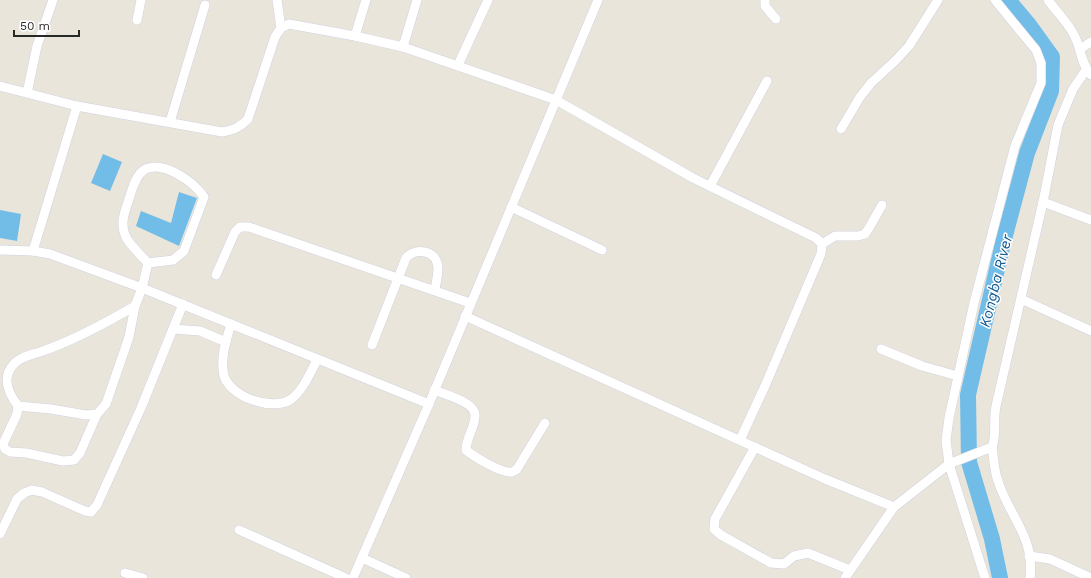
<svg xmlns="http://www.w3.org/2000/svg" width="1091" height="578" viewBox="0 0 1091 578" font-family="'Work Sans',sans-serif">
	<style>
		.water { fill: #71bde8 }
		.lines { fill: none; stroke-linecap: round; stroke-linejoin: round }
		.river { stroke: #71bde8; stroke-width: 16 }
		.minor-casing { stroke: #d0d1e1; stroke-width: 10 }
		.minor { stroke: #fff; stroke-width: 9 }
		.labels { text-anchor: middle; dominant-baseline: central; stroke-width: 3; stroke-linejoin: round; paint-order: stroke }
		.water-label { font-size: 15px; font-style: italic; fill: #135a91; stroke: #fff }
	</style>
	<rect width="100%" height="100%" fill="#eae5da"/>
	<!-- water -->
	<g class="water">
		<path d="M 103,154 L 122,162 L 110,191 L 91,183 Z"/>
		<path d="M 179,192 L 197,198 L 179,246 L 136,226 L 141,211 L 171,223 Z"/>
		<path d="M 0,210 L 21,214 L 17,241 L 0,238 Z"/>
	</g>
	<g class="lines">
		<!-- river -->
		<path class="river" d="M 1000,578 L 992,539 L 969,462 L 968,395 L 1003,243 L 1027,153 L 1051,91 L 1052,57 L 1029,25 L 1008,0"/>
		<defs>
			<g id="minor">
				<path d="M 277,0 L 281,28"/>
				<path d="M 765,0 L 765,6 L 776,19"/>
				<path d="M 1048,0 C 1056,11 1066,21 1073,33 C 1081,46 1080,63 1091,75"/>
				<path d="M 137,20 L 141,0"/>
				<path d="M 355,36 L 366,0"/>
				<path d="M 403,47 L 417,0"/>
				<path d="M 1080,49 L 1091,42"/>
				<path d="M 458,65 L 488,0"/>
				<path d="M 0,86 L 77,106 L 222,132 C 234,130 240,127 248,119 L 275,37 L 281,28 L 289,24 L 355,36 L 403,47 L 556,100 L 693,178 L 816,238 L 822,244 L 821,254 L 765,386 L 740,440"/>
				<path d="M 27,93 L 37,46 L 53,0"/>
				<path d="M 170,122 L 205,5"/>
				<path d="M 841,129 L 860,97 L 871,83 L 895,61 L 909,46 L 938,0"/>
				<path d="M 710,186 L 767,81"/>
				<path d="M 1043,202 L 1091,220"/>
				<path d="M 511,207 L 602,250"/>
				<path d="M 822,244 L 835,236 L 858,236 L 865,234 L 869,228 L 882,205"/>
				<path d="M 0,250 L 33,251 L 50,254 L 142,288 L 429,404"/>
				<path d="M 33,251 L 77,106"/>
				<path d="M 216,275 L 235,232 L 240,227 L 249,227 L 470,303"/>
				<path d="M 1021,299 L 1091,331"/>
				<path d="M 465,316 L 825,479 L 894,507"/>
				<path d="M 231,324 C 226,340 220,359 224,376 C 231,397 271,411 290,400 C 303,391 310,373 317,360"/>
				<path d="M 173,329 L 200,331 L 226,342"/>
				<path d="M 372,345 L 406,258 C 416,247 437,250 438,268 C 438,275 436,283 435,290"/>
				<path d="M 881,349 L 922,366 L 958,376"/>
				<path d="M 434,390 C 445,395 476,402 475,416 C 475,427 466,438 466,450 C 473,456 502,474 512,472 C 514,471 516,470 517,469 L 545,423"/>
				<path d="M 18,406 L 51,409 L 86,415 L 97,414 L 106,404 L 129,337 L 135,306 L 142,288 L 148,263 C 141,255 129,245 125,235 C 120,222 125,211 129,199 C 132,190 135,176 144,170 C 162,159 194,182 204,197 L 184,251 L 173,260 L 148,263"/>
				<path d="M 97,414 L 80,453 L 74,460 L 63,461 L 26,453 L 10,452 L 5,449 L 3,444 L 17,414 L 18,406 C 9,394 1,379 13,365 C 19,357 31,355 40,352 C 73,341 104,324 135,306"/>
				<path d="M 755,447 L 715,519 L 714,529 L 721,535 L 771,563 L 784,564 L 794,556 L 808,553 L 850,570"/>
				<path d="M 992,447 C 994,459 994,471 998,481 C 1009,516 1035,537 1030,578"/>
				<path d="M 239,530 L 346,578"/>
				<path d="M 0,534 L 17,499 L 24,493 L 32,490 L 42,492 L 85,511 L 91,512 L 97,505 L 141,408 L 183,304"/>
				<path d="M 1029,556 L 1050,559 L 1091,578"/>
				<path d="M 362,558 L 406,578"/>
				<path d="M 125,573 L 143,578"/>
				<path d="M 353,578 L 429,404 L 598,0"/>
				<path d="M 845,578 L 894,507 L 949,464 L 992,447 C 997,435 993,420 996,406 L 1043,202 L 1058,125 L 1073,89 L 1086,70"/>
				<path d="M 985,578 L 949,464 L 946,440 L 949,418 L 974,303 L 1015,146 L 1041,83 L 1041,63 L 1036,50 L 995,0"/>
			</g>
		</defs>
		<!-- minor casing -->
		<use href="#minor" class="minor-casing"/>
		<!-- minor -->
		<use href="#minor" class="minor"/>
	</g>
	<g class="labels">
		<!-- water labels -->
		<g class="water-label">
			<text transform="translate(996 281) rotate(-76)">Kongba River</text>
		</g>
	</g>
	<!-- scale -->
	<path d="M14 30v6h65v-6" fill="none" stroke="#282828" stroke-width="2"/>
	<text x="20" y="30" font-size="12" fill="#282828" stroke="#ffffff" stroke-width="3" paint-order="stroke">50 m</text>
</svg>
